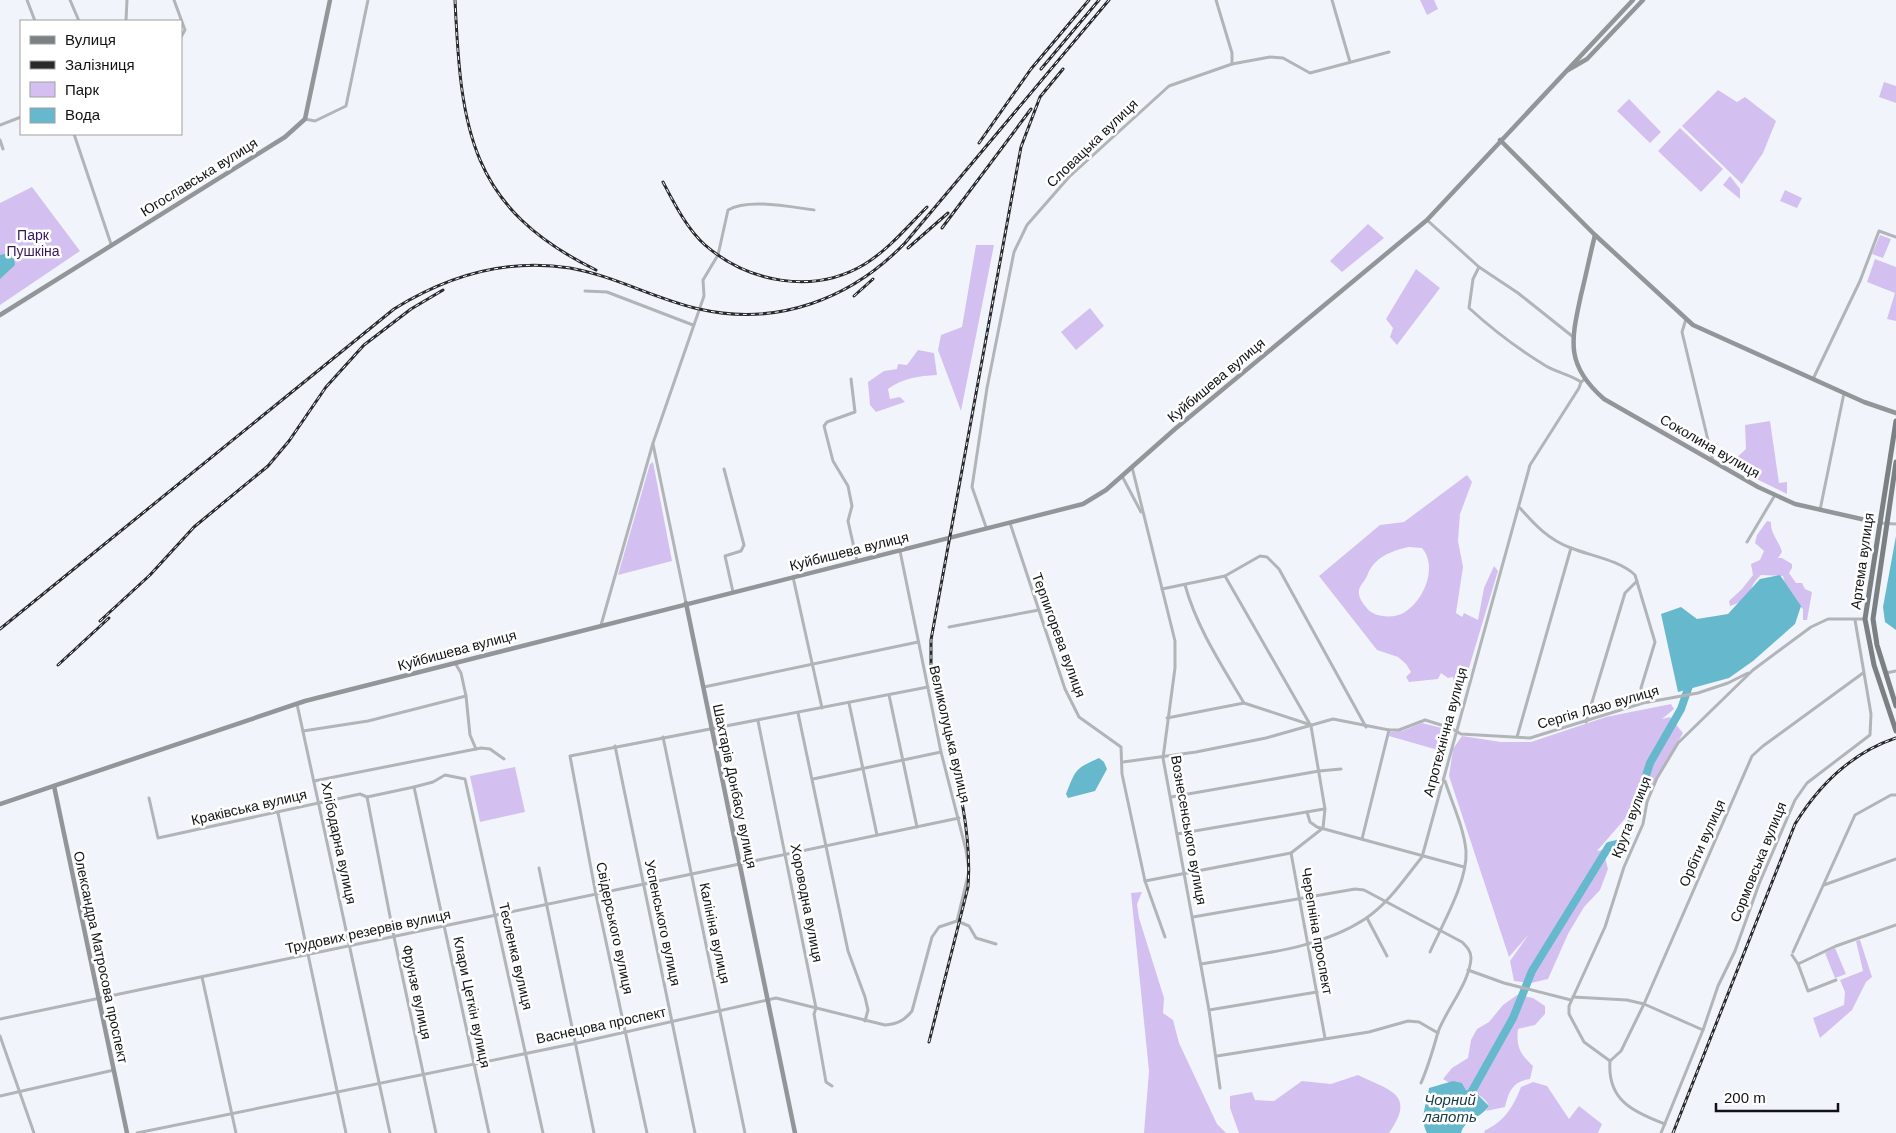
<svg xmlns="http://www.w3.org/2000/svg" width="1896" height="1133" viewBox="0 0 1896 1133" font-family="Arial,sans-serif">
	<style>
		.green { fill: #d3c0f1; fill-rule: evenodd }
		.water { fill: #66b8cd }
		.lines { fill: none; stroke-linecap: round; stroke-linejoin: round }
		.river { stroke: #66b8cd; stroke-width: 8 }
		.street { stroke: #b2b5b7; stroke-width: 3 }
		.secondary { stroke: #929699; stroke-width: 4.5 }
		.primary { stroke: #7b8083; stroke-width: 5 }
		.rail-casing { stroke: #282a2c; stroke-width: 3 }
		.rail { stroke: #fff; stroke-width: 1; stroke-dasharray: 4; stroke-linecap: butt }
		.labels { text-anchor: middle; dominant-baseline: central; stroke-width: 5; stroke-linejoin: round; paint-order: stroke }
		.street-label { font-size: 14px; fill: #111214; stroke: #fff }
		.park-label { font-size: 14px; fill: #38165a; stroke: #fff }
		.water-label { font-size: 15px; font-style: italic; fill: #133a43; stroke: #fff }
	</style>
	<rect width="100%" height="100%" fill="#f1f5fb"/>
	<!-- green -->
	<g class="green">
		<path d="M 1420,0 L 1434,0 L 1438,9 L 1427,15 Z"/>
		<path d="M 1884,82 L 1896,86 L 1896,103 L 1879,97 Z"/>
		<path d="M 1718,90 L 1737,102 L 1745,97 L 1776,121 L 1763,153 L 1742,184 L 1682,126 Z"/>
		<path d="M 1629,99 L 1661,132 L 1650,143 L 1617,111 Z"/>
		<path d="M 1680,128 L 1723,169 L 1701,192 L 1658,151 Z"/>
		<path d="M 1730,176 L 1740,189 L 1740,199 L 1723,185 Z"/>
		<path d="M 32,187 L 80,251 L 0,305 L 0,203 Z"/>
		<path d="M 1785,190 L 1802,198 L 1797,208 L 1780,201 Z"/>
		<path d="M 1368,224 L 1384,238 L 1342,272 L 1330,261 Z"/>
		<path d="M 1880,235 L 1891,239 L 1883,258 L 1872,254 Z"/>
		<path d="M 976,245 L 994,245 L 961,411 L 938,350 L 941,335 L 962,327 Z"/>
		<path d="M 1875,259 L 1896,267 L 1896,321 L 1887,319 L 1895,293 L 1867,282 Z"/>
		<path d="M 1416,269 L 1440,288 L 1397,345 L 1390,337 L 1393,328 L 1386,319 Z"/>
		<path d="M 1090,308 L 1104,326 L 1076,350 L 1061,332 Z"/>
		<path d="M 918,350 L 934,353 L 937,375 C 919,376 903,378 888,389 L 890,399 L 900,397 L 905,402 L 876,412 L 870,405 L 868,382 L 884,371 L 897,369 L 898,364 L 907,365 Z"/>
		<path d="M 1770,421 L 1779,483 L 1787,482 L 1787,494 L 1732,467 L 1734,460 L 1746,449 L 1745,425 Z"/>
		<path d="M 653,462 L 672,561 L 618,575 L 650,464 Z"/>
		<path d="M 1467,475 L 1472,482 L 1460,514 L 1458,541 L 1463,567 L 1456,613 L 1462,617 L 1464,613 L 1478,620 L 1484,588 L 1494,566 L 1498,571 L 1453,721 L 1451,716 L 1456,693 L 1453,677 L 1448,678 L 1441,673 L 1438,679 L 1409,682 L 1406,677 L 1411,672 L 1406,664 L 1398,657 L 1377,650 L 1319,576 L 1380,525 L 1404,522 ZM 1409,547 L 1422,548 C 1438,567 1424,600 1405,612 C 1395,619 1373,618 1366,607 C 1362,602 1358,597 1359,590 C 1360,585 1365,581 1367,576 C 1374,557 1391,551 1409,547 Z"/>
		<path d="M 1767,521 L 1771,522 C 1770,533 1779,541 1782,552 L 1778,558 L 1782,558 L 1792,564 L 1792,568 L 1789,573 L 1796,583 L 1802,583 L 1805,589 L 1812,592 L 1807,620 L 1803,620 L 1803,609 C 1791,601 1786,590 1783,576 L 1761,575 C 1746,588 1755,598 1730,606 L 1729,601 L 1742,589 L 1753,575 L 1751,564 L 1760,560 L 1764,551 L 1755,543 L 1757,535 Z"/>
		<path d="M 1671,704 L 1674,709 L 1662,719 L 1670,717 L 1683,733 L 1649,791 L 1597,851 L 1603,850 L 1608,869 L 1600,890 L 1584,907 L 1568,934 L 1548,979 L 1531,983 L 1514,981 L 1510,961 L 1529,934 L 1509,957 L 1449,776 L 1453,749 L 1462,736 L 1501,742 L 1531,742 L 1606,717 Z"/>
		<path d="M 1422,723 L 1450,730 L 1445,752 L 1389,736 L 1390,732 L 1402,731 Z"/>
		<path d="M 515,767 L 525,812 L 480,822 L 470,776 Z"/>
		<path d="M 1142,892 L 1137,904 L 1139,918 L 1164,998 L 1163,1013 L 1173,1020 L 1179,1043 L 1217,1124 L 1226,1133 L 1144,1133 L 1149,1071 L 1131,893 Z"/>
		<path d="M 1860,940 L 1872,977 L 1866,982 L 1852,1010 L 1820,1038 L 1813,1018 L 1844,1005 L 1845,992 L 1840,980 L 1863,971 L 1856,941 Z"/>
		<path d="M 1835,948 L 1846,974 L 1835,978 L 1825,953 Z"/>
		<path d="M 1517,995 L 1533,998 L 1545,1006 L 1545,1014 L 1535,1025 L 1518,1029 C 1516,1047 1520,1054 1533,1066 L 1530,1079 C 1513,1081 1509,1091 1505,1107 L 1486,1111 L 1489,1106 C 1485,1097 1475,1092 1466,1090 L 1462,1083 L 1450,1083 L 1443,1079 L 1452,1068 L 1468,1058 L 1471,1040 L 1477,1029 L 1489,1022 L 1503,1005 Z"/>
		<path d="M 1358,1075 C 1391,1091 1416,1094 1389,1133 L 1239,1133 L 1230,1108 L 1230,1096 L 1252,1092 L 1255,1100 L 1274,1101 L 1302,1081 L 1331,1084 Z"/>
		<path d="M 1533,1082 L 1547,1086 L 1569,1119 L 1579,1106 L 1602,1124 L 1598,1133 L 1485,1133 L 1484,1131 C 1505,1121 1513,1107 1521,1087 Z"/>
	</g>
	<!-- water -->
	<g class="water">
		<path d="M 13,252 L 15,265 L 0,279 L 0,255 Z"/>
		<path d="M 1896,536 L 1896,630 L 1885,622 L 1883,607 Z"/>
		<path d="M 1780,575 L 1801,606 L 1795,624 L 1753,661 L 1729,678 L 1678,692 L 1661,614 L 1681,607 L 1697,619 L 1728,614 L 1760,579 Z"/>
		<path d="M 1099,758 L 1104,762 L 1107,769 L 1095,791 L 1068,798 L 1066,794 C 1076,770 1074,769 1099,758 Z"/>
		<path d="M 1453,1081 L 1462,1083 L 1466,1090 L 1475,1092 L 1489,1106 C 1480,1119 1465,1119 1461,1133 L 1427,1133 C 1419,1117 1427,1104 1429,1088 Z"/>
	</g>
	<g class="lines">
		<!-- river -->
		<path class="river" d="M 1467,1100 L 1513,1018 L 1532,971 L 1609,846 L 1625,842 L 1650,763 L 1681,709 L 1691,680"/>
		<!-- street -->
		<g class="street">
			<path d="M 27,0 L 35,21"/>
			<path d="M 70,0 L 79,21"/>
			<path d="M 174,0 L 185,30 L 181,37"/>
			<path d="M 1216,0 L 1232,53 L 1232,64"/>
			<path d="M 1332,0 L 1350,62"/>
			<path d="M 126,21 L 127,0"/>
			<path d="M 305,119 L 315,121 L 346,106 L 368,0"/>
			<path d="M 0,125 L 21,117"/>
			<path d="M 74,134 L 111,244"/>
			<path d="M 0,140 L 3,149"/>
			<path d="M 1427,220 L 1479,267 L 1518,293 L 1572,336"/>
			<path d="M 1479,267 L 1473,279 L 1469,308 C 1493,330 1518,349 1546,366 C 1558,373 1569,374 1581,382"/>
			<path d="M 585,291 L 607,292 L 693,325"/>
			<path d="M 1686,319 L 1682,332 L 1713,461"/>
			<path d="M 851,379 L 855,412 L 827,422 L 824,426 L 833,461 L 848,486 L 852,506 L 848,521 L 857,561"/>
			<path d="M 1813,379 L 1860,281 L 1879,231 L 1896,237"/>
			<path d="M 653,444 L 686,603"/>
			<path d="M 1132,467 L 1175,641 L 1175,668 L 1163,758 L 1209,1010 L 1220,1088"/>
			<path d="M 724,469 L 744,545 L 741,551 L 725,556 L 733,592"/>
			<path d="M 1122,476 L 1141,512"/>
			<path d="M 1520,508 C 1535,525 1549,540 1571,548 C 1591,556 1619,560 1635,575 L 1655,642 L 1641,688 L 1642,695 L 1648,702"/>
			<path d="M 1820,510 L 1844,393"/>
			<path d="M 1010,523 L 1065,689 L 1079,717 L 1121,747 L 1122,774 L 1145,881 L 1165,937"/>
			<path d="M 1879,523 L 1896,524"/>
			<path d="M 986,527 L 972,487 L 987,388 L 1014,252 L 1027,225 L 1069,177 L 1169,86 L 1232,64 L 1270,57 L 1283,58 L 1310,73 L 1389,52"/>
			<path d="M 1747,542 L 1775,495"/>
			<path d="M 900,551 L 941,752 L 966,850 L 969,871 L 957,921"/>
			<path d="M 1225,576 L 1311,726 L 1325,809 L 1323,828 L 1291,853 L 1325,1038"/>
			<path d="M 793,577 L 822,708"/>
			<path d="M 1185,585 C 1197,628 1221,664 1244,703 L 1311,725"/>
			<path d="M 1162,589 L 1225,576 L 1260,556 L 1267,557 L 1279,569 L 1366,727"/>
			<path d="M 601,625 L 653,443 L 704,296 L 703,280 L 718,255 L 728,210 C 748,198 791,207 814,210"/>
			<path d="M 949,627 L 1039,610"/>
			<path d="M 455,663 L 461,673 L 466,696 L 470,735 L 476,749"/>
			<path d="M 1886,673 L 1896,671"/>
			<path d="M 704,687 L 918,642"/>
			<path d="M 889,695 L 917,827"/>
			<path d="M 849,703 L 877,835"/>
			<path d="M 297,704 L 390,1133"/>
			<path d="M 798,713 L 848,951 L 865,997 L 868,1010 L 865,1021"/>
			<path d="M 1167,718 L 1244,703"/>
			<path d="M 758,721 L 816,1008 L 814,1014 L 826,1082 L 832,1086"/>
			<path d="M 1586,722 L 1625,593 L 1637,581"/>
			<path d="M 303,731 L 368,721 L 466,696"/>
			<path d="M 663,737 L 745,1133"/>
			<path d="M 1517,737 L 1571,548"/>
			<path d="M 615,746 L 695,1133"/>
			<path d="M 1123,762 L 1196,752 L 1266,738 L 1333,719 L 1389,730 L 1399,730 L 1425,720 L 1451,728 L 1461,734 L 1530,738 L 1643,703 L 1698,693 L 1728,683 L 1748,673"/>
			<path d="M 813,779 L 941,752"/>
			<path d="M 314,781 L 481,748 L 490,749 L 504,759"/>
			<path d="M 414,787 L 489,1133"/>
			<path d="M 367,797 L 394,937 L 436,1133"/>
			<path d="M 1171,797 L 1319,771 L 1341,769"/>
			<path d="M 149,798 L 158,838 L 360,794 L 367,797 L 414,787 L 433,782 L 445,775 L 465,779 L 543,1133"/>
			<path d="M 1307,812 L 1310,822 L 1317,827 L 1464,867"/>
			<path d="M 278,813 L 346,1133"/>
			<path d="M 1177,834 L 1324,809"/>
			<path d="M 1362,839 L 1389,730"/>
			<path d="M 539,868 L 594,1133"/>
			<path d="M 1145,881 L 1291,853"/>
			<path d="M 1824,885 L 1896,859"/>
			<path d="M 1193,917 L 1355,889 L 1364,890 L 1462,942 C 1467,947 1471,951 1471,958 C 1470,982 1446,1010 1438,1032 C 1433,1050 1428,1067 1421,1083"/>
			<path d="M 1367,918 L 1387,956"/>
			<path d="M 1430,952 C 1442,925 1468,881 1466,851 C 1464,828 1452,803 1445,781"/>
			<path d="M 1793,952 L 1855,815 L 1891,795 L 1896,795"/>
			<path d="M 1792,955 L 1798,964 L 1836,946 L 1896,925"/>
			<path d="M 1201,964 C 1255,954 1318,950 1365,919 C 1388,904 1405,878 1422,857 L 1530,465 L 1579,388 L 1581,382 L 1585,379"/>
			<path d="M 1798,964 L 1808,991 L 1836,980"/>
			<path d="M 1468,970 L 1504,983 L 1571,1000"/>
			<path d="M 202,977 L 236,1133"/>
			<path d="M 1573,997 L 1627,1000 L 1644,1004 L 1703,1030"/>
			<path d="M 1209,1010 L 1317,992"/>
			<path d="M 0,1019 L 959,818"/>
			<path d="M 0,1036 L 34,1133"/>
			<path d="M 1217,1056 L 1369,1032 L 1408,1021 L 1419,1022 L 1438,1033"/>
			<path d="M 1610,1061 L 1621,1051 L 1644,1004 L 1752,756 L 1763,746 L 1863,673"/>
			<path d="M 0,1096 L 114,1070"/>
			<path d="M 1665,1124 C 1633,1112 1607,1100 1610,1061 L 1584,1042 L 1569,1014 L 1569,1006 L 1605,927 L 1624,867 L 1643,824 L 1647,802 L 1657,778 L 1678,743 L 1753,670 L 1811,627 L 1828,619 L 1865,619"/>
			<path d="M 137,1133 L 577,1043 L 776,998 L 885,1025 C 897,1024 904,1021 912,1011 L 932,937 L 939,927 L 957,921 L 969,926 L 976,938 L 996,944"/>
			<path d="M 647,1133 L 596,895 L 570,756 L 928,687"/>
			<path d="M 1661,1133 L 1703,1030 L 1718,986 L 1735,951 L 1759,884 L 1795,800 L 1807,783 L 1870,735 L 1871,714 L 1855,620"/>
		</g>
		<!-- secondary -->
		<g class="secondary">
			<path d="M 1568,70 L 1587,59 L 1643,0"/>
			<path d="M 1500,140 L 1595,235 L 1693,325 L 1864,402 L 1896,413"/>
			<path d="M 1595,235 C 1590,255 1586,275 1581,295 C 1571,341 1565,365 1604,399 L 1758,487 L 1795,504 L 1879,523"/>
			<path d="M 0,315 L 285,137 L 305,119 L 330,0"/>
			<path d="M 686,603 L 795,1133"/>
			<path d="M 54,786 L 127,1133"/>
			<path d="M 0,804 L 305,701 L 1083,504 L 1106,490 L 1175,429 L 1427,220 L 1633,0"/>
		</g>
		<!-- primary -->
		<g class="primary">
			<path d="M 1896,421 L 1865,619 L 1874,665 L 1896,731"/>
			<path d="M 1896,462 L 1873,619 L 1877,645 L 1896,706"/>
		</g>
		<defs>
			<g id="rail">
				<path d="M 455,0 C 461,129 469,208 596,270"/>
				<path d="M 1041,69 L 1099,0"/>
				<path d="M 979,143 L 1031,69 L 1089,0"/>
				<path d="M 663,182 C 674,203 687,229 705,245 C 749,283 814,295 865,264 C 889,249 907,227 927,207"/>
				<path d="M 942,228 L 1031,109"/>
				<path d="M 908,248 L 948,213"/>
				<path d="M 854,296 L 873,279"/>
				<path d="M 100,621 L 150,575 L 194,527 L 268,466 L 289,441 L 326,387 L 364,345 L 411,309 L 443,290"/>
				<path d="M 0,629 L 394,309 C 447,276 507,258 570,268 C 615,276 655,299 699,309 C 777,327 851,299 905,243 L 1109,0"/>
				<path d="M 58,665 L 109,618"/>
				<path d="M 929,1042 L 968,887 C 973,820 950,754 935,689 L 931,668 L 931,640 L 1021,147 L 1040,97 L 1063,69"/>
				<path d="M 1673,1133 L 1795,824 C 1819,785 1851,753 1896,738"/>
			</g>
		</defs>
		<!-- rail casing -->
		<use href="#rail" class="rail-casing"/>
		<!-- rail -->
		<use href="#rail" class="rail"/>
	</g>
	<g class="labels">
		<!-- street labels -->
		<g class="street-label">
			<text transform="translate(1092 143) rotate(-44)">Словацька вулиця</text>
			<text transform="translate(199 177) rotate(-32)">Югославська вулиця</text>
			<text transform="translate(1216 380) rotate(-40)">Куйбишева вулиця</text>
			<text transform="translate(1710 446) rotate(30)">Соколина вулиця</text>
			<text transform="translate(849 551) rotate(-14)">Куйбишева вулиця</text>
			<text transform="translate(1862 561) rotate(-82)">Артема вулиця</text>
			<text transform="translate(1059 635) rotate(70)">Терпигорева вулиця</text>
			<text transform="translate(457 650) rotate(-15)">Куйбишева вулиця</text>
			<text transform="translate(1598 707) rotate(-16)">Сергія Лазо вулиця</text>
			<text transform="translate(1445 732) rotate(-75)">Агротехнічна вулиця</text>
			<text transform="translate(950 734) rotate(77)">Великолуцька вулиця</text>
			<text transform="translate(735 786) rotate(78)">Шахтарів Донбасу вулиця</text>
			<text transform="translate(249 807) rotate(-13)">Краківська вулиця</text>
			<text transform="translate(1631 817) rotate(-69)">Крута вулиця</text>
			<text transform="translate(1189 830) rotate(80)">Вознесенського вулиця</text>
			<text transform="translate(339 843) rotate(78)">Хлібодарна вулиця</text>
			<text transform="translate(1702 843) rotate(-66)">Орбіти вулиця</text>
			<text transform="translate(1758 862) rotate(-68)">Сормовська вулиця</text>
			<text transform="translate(807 903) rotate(79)">Хороводна вулиця</text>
			<text transform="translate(663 923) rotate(78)">Успенського вулиця</text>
			<text transform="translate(615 928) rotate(78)">Свідерського вулиця</text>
			<text transform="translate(368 931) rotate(-12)">Трудових резервів вулиця</text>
			<text transform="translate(1317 931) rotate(80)">Черепніна проспект</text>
			<text transform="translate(715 933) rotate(78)">Калініна вулиця</text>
			<text transform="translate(516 956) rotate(77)">Тесленка вулиця</text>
			<text transform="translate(101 957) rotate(78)">Олександра Матросова проспект</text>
			<text transform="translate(417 992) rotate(78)">Фрунзе вулиця</text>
			<text transform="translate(472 1002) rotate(78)">Клари Цеткін вулиця</text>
			<text transform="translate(601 1025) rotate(-12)">Васнецова проспект</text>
		</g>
		<!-- park labels -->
		<g class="park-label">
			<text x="33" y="235">Парк<tspan x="33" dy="16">Пушкіна</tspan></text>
		</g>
		<!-- water labels -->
		<g class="water-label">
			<text x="1450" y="1099">Чорний<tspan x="1450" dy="17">лапоть</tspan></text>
		</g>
	</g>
	<!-- legend -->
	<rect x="20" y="20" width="162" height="115" fill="#ffffff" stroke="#a0a0a1"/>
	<rect x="30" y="36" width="25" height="8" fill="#7b8083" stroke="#a0a0a1"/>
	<text x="65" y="45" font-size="15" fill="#111214">Вулиця</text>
	<rect x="30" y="61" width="25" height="8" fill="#282a2c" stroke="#a0a0a1"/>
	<text x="65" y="70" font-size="15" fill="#111214">Залізниця</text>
	<rect x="30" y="82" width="25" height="15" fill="#d3c0f1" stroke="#a0a0a1"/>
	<text x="65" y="95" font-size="15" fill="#111214">Парк</text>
	<rect x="30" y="108" width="25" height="15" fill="#66b8cd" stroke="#a0a0a1"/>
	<text x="65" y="120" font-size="15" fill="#111214">Вода</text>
	<!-- scale -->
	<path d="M1716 1103v8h122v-8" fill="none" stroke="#111214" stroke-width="2.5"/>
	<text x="1724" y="1103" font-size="15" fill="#111214" stroke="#ffffff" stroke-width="4" paint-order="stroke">200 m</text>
</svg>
